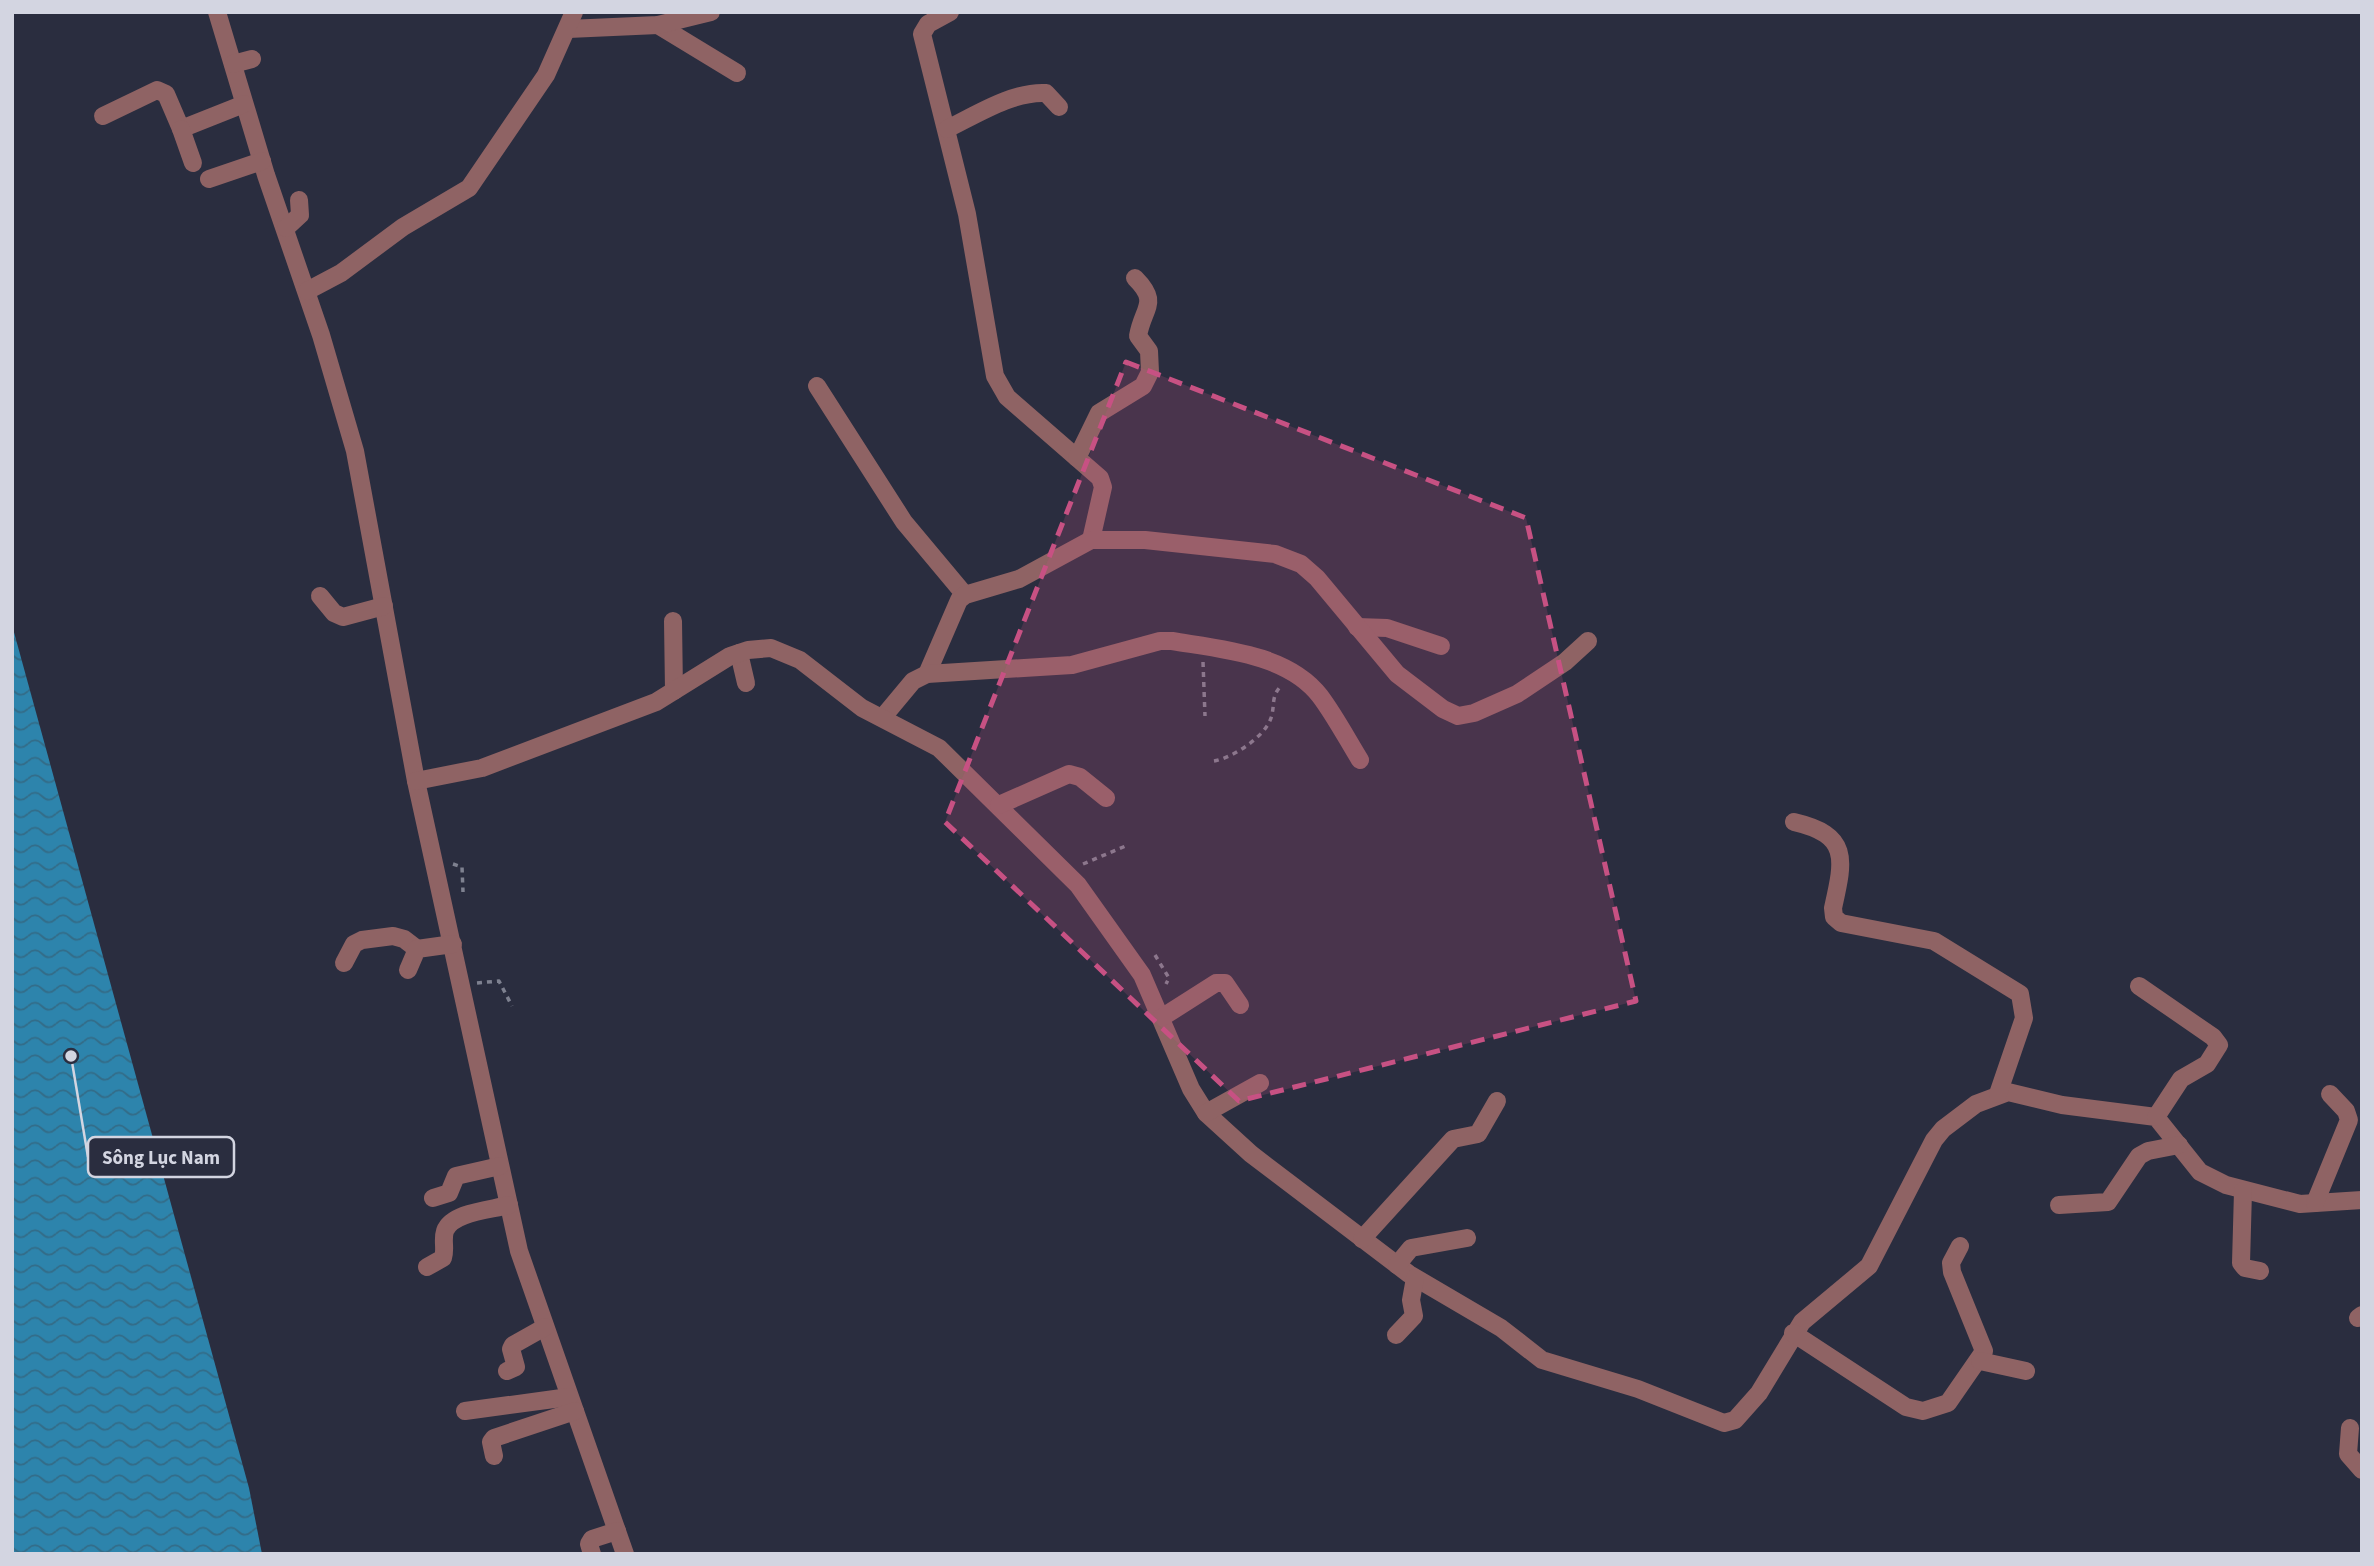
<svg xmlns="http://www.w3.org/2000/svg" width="2374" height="1566" viewBox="0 0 2374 1566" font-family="'Source Sans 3',sans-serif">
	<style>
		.water { fill: url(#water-waves) }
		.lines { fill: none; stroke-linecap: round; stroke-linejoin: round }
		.path { stroke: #7e8190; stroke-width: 3.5; stroke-dasharray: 5 5; stroke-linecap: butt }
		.minor { stroke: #8f6364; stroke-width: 18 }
		.marked { fill: #c75183; fill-opacity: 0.2; stroke: #c75183; stroke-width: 5; stroke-dasharray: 14 9; stroke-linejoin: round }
		.leader { fill: none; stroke: #d3d5e1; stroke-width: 2.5 }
		.callout-dot { fill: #d3d5e1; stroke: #2a2d3f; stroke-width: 2.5 }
		.callout { fill: #2a2d3f; stroke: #d3d5e1; stroke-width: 2.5 }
		.callout-label { font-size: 19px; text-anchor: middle; font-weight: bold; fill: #d3d5e1 }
	</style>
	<defs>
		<pattern id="water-waves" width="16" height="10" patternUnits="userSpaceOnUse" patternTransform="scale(1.75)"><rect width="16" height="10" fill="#2d84ac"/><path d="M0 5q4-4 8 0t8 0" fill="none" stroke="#336c88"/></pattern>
	</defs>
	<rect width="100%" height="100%" fill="#2a2d3f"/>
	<!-- water -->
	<path class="water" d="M 12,625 L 249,1488 L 262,1554 L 12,1554 Z"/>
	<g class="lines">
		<!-- path -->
		<g class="path">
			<path d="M 1203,662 L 1205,716"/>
			<path d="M 1214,761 C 1232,758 1265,737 1271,718 C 1275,706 1271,697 1280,687"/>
			<path d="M 453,864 L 462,867 L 463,892"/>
			<path d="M 1083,864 L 1128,845"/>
			<path d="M 1155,955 L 1169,978 L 1166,984"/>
			<path d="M 477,983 L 499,981 L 512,1006"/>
		</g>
		<!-- minor -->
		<g class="minor">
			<path d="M 217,12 L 266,175 L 321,335 L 355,451 L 416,781 L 519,1251 L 625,1554"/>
			<path d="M 950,12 L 928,24 L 922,34 L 967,214 L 995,376 L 1007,397 L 1100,478 L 1103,487 L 1091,540"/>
			<path d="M 658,25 L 737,73"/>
			<path d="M 568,29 L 658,25 L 711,12"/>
			<path d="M 233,64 L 252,59"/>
			<path d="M 103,116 L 157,90 L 166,94 L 181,129 L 244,104"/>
			<path d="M 181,129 L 193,163"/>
			<path d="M 947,129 C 976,115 1013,91 1046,93 L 1059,107"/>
			<path d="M 209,179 L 262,161"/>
			<path d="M 286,228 L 300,215 L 299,200"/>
			<path d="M 307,291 L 341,273 L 403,227 L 469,188 L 546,75 L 574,12"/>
			<path d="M 817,386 L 904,522 L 965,595"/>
			<path d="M 1077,458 L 1099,413 L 1143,386 L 1150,372 L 1149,351 L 1138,336 C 1143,307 1160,303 1135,278"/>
			<path d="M 320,596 L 334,613 L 343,617 L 384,606"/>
			<path d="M 673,621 L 674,691"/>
			<path d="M 1357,627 L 1387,628 L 1441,646"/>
			<path d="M 739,653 L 746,683"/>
			<path d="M 927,674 L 959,600 L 965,595 L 1019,579 L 1091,540 L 1145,540 L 1275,554 L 1301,564 L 1317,578 L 1397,674 L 1443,709 L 1458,716 L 1474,713 L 1517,694 L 1565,662 L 1588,641"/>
			<path d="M 883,717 L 913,681 L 927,674 L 1072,665 L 1160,641 L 1172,641 C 1221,649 1288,654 1320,696 C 1335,716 1347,739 1360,760"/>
			<path d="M 416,781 L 482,768 L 656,702 L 730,656 L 748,650 L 771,648 L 800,660 L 862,708 L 939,748 L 1078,885 L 1142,975 L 1191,1089 L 1206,1113 L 1251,1154 L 1409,1274 L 1501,1328 L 1542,1360 L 1638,1389 L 1724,1423 L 1735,1420 L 1759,1393 L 1802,1322 L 1869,1266 L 1934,1140 L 1943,1129 L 1976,1104 L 2008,1092 L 2062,1105 L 2156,1117 L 2200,1172 L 2226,1185 L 2300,1204 L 2362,1200"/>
			<path d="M 999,805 L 1069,774 L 1080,777 L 1106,798"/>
			<path d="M 1794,822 C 1850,835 1844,859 1833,908 L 1834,917 L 1841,923 L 1934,941 L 2020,994 L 2024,1018 L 1998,1094"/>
			<path d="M 344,963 L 354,944 L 362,940 L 393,936 L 404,939 L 417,949"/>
			<path d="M 408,970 L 417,949 L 453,944"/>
			<path d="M 2139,986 L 2213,1037 L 2219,1045 L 2207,1064 L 2181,1079 L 2156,1117"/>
			<path d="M 1161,1018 L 1216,983 L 1225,983 L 1240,1005"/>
			<path d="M 1206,1113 L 1260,1083"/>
			<path d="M 2243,1191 L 2241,1263 L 2245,1268 L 2260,1271"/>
			<path d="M 433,1198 L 449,1193 L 456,1176 L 500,1166"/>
			<path d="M 2315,1203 L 2349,1120 L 2346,1111 L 2330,1094"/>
			<path d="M 2059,1205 L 2108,1202 L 2139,1156 L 2148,1151 L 2179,1145"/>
			<path d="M 1362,1239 L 1453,1139 L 1478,1134 L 1497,1101"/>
			<path d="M 1397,1265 L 1411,1248 L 1467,1238"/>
			<path d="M 427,1267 L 443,1258 C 446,1249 442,1240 445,1231 C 452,1212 491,1210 509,1205"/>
			<path d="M 2358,1318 L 2362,1315"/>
			<path d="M 1793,1333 L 1906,1407 L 1923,1411 L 1948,1403 L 1984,1351 L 1952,1272 L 1951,1263 L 1960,1246"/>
			<path d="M 1396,1335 L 1414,1316 L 1411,1300 L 1415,1278"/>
			<path d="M 1980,1361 L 2026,1371"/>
			<path d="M 507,1371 L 516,1367 L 511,1349 L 513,1345 L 545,1327"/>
			<path d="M 465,1411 L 569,1397"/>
			<path d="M 2350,1428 L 2348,1454 L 2362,1470"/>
			<path d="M 494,1456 L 491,1442 L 494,1438 L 575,1411"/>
			<path d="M 592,1554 L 589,1544 L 592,1539 L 617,1531"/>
		</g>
	</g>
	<!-- marked area -->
	<path class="marked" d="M 1126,362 L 1526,518 L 1636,1001 L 1239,1101 L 945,822 Z"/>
	<!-- callouts -->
	<path class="leader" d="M71 1056L88 1157"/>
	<circle class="callout-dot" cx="71" cy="1056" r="7"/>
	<rect class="callout" x="88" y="1137" width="146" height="40" rx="7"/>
	<g class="callout-label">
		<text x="161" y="1164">Sông Lục Nam</text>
	</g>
	<!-- border -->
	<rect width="2374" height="1566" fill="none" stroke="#d3d5e1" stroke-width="28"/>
</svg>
